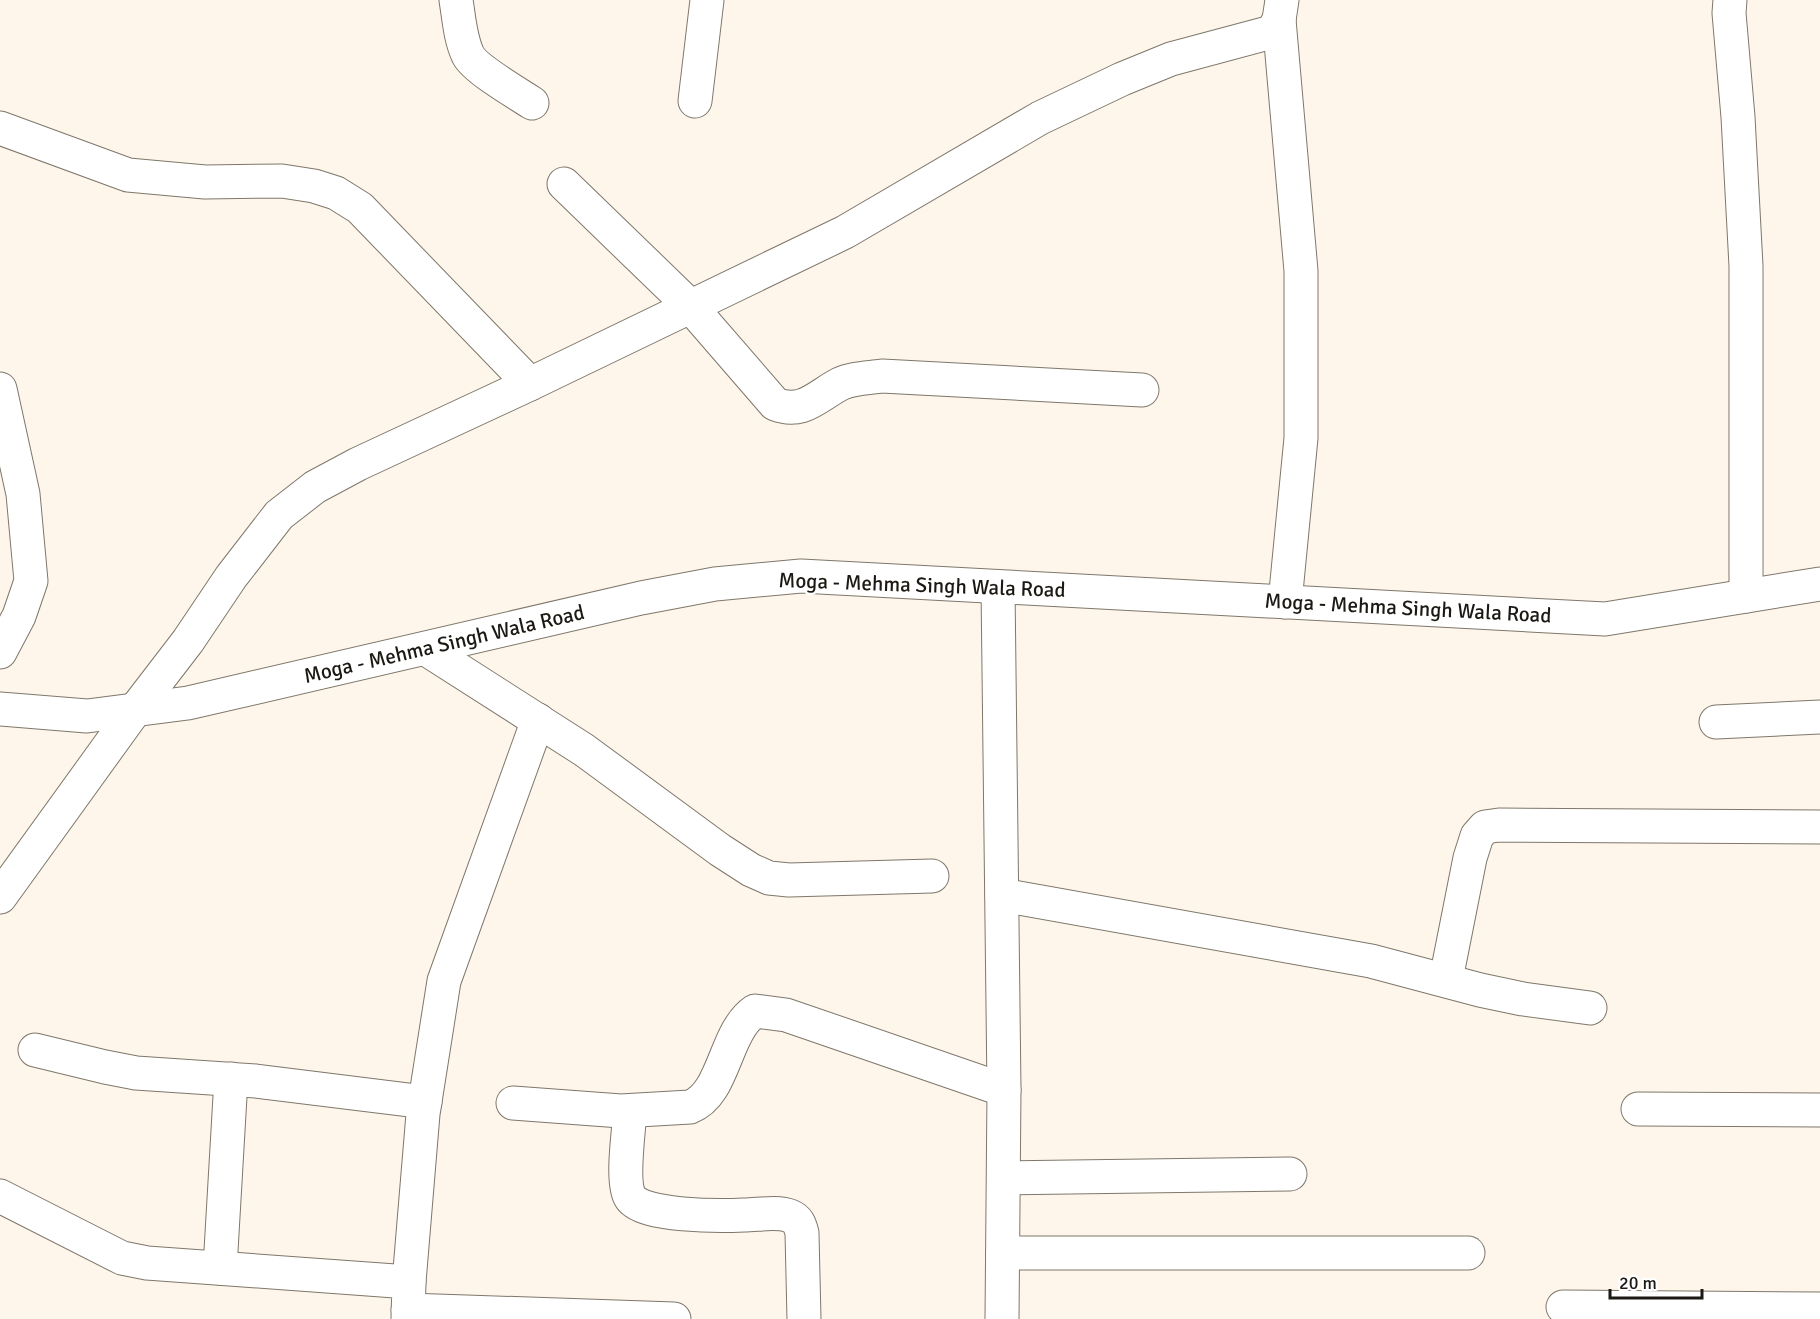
<svg xmlns="http://www.w3.org/2000/svg" width="1820" height="1319" viewBox="0 0 1820 1319" font-family="Signika,sans-serif">
	<style>
		.lines { fill: none; stroke-linecap: round; stroke-linejoin: round }
		.minor-casing { stroke: #7e776a; stroke-width: 35 }
		.minor { stroke: #fff; stroke-width: 33 }
		.labels { text-anchor: middle; dominant-baseline: central; stroke-width: 4.5; stroke-linejoin: round; paint-order: stroke }
		.street-label { font-size: 21px; fill: #1c1914; stroke: #fff }
	</style>
	<rect width="100%" height="100%" fill="#fef6eb"/>
	<g class="lines">
		<defs>
			<g id="minor">
				<path d="M 456,0 C 459,18 460,38 468,55 C 475,69 517,93 532,103"/>
				<path d="M 1730,0 L 1729,13 L 1738,117 L 1746,266 L 1746,596"/>
				<path d="M 1279,20 L 1301,271 L 1301,438 L 1285,602"/>
				<path d="M 695,101 L 707,0"/>
				<path d="M 0,128 L 128,175 L 205,182 L 282,181 L 314,186 L 336,193 L 360,208 L 530,384"/>
				<path d="M 564,184 L 691,307 L 775,404 C 803,415 817,396 840,384 C 852,378 869,378 882,376 L 1142,390"/>
				<path d="M 0,389 L 23,494 L 31,581 L 19,616 L 0,652"/>
				<path d="M 998,587 L 1004,1090 L 1002,1319"/>
				<path d="M 426,649 L 584,750 L 720,850 L 751,870 L 769,878 L 789,880 L 932,876"/>
				<path d="M 0,709 L 87,716 L 188,703 L 641,598 L 715,584 L 801,576 L 1605,619 L 1820,584"/>
				<path d="M 1716,722 L 1820,717"/>
				<path d="M 1002,895 L 1371,961 L 1480,990 L 1523,999 L 1590,1008"/>
				<path d="M 0,897 L 135,710 L 188,641 L 231,577 L 279,515 L 315,487 L 358,464 L 530,384 L 845,232 L 1040,118 L 1122,79 L 1171,59 L 1272,32 L 1279,20 L 1282,0"/>
				<path d="M 1446,979 L 1470,858 L 1477,836 L 1485,827 L 1499,825 L 1820,827"/>
				<path d="M 35,1050 L 105,1067 L 136,1073 L 256,1081 L 425,1102"/>
				<path d="M 513,1103 L 621,1111 L 690,1107 C 725,1094 724,1032 755,1011 L 786,1015 L 1004,1090"/>
				<path d="M 1638,1109 L 1820,1110"/>
				<path d="M 630,1111 C 629,1130 621,1181 630,1197 C 641,1217 722,1216 744,1215 C 758,1215 777,1211 790,1216 C 798,1219 800,1225 802,1233 L 804,1319"/>
				<path d="M 1004,1178 L 1290,1174"/>
				<path d="M 0,1196 L 122,1258 L 147,1263 L 409,1282 L 408,1319"/>
				<path d="M 1003,1253 L 1468,1253"/>
				<path d="M 220,1268 L 231,1079"/>
				<path d="M 409,1282 L 423,1114 L 444,981 L 538,720"/>
				<path d="M 1563,1307 L 1820,1309"/>
				<path d="M 408,1310 L 674,1319"/>
			</g>
		</defs>
		<!-- minor casing -->
		<use href="#minor" class="minor-casing"/>
		<!-- minor -->
		<use href="#minor" class="minor"/>
	</g>
	<g class="labels">
		<!-- street labels -->
		<g class="street-label">
			<text transform="translate(922 585) rotate(2)">Moga - Mehma Singh Wala Road</text>
			<text transform="translate(1408 608) rotate(3)">Moga - Mehma Singh Wala Road</text>
			<text transform="translate(444 644) rotate(-13)">Moga - Mehma Singh Wala Road</text>
		</g>
	</g>
	<!-- scale -->
	<path d="M1610 1289v9h92v-9" fill="none" stroke="#1c1914" stroke-width="3"/>
	<text x="1619" y="1289" font-size="18" fill="#1c1914" stroke="#ffffff" stroke-width="4.5" paint-order="stroke">20 m</text>
</svg>
